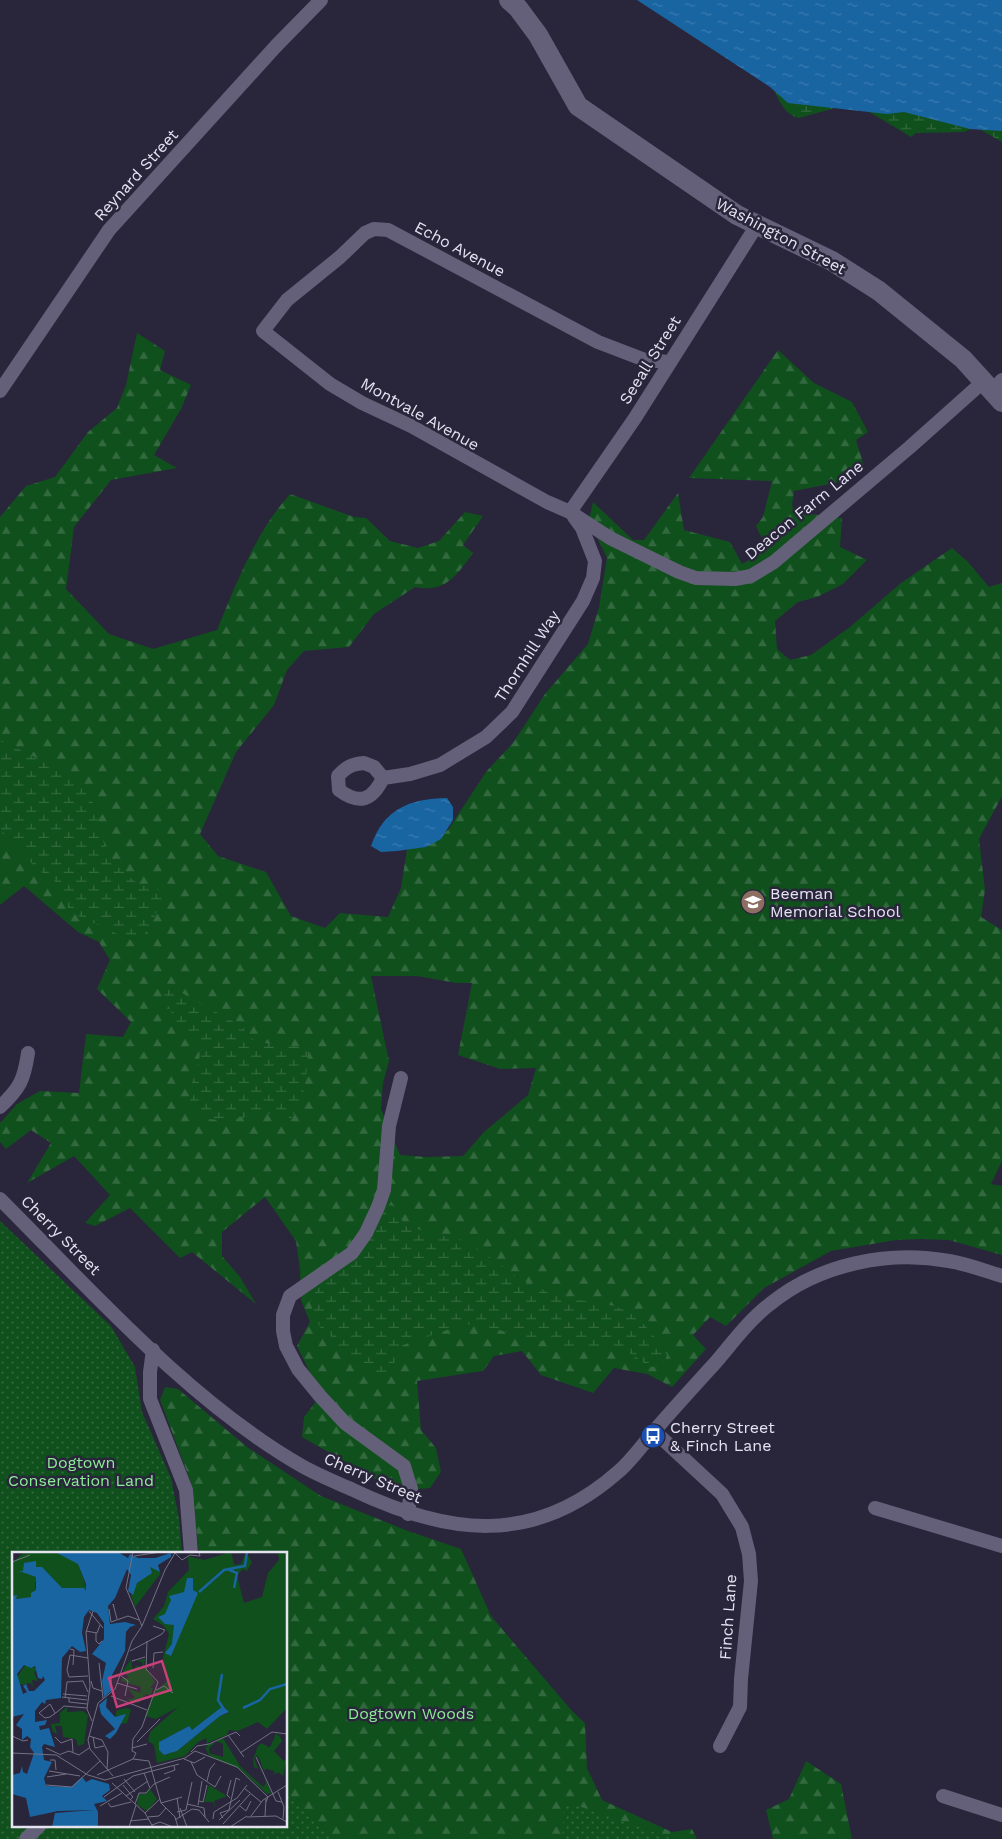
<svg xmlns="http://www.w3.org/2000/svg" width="1002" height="1839" viewBox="0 0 1002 1839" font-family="'Work Sans',sans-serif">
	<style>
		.forest { fill: url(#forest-firs); fill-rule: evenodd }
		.wetland { fill: url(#wetland-marsh) }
		.park { fill: url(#park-dots) }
		.water { fill: url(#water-ripples) }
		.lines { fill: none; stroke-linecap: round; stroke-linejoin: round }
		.street { stroke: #646079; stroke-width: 14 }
		.secondary { stroke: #646079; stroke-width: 20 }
		.labels { text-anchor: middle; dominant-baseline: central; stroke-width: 5; stroke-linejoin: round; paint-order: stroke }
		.street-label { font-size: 16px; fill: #e5e3f2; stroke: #29253a }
		.poi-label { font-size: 16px; fill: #e5e3f2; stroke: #29253a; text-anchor: start }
		.park-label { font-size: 16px; fill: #8ced96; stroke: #29253a }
		.inset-river { fill: none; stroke: #1965a2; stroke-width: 2.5 }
		.inset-road { fill: none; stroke: #747184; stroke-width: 1 }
		.view { fill: #c94179; fill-opacity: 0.15; stroke: #c94179; stroke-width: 2.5 }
		.inset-edge { fill: none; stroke: #e5e3f2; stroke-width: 2.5 }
	</style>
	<defs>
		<pattern id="forest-firs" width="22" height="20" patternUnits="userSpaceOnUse" patternTransform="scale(1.25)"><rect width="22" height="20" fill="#10501d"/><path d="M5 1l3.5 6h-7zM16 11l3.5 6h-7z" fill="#33693e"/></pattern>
		<pattern id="wetland-marsh" width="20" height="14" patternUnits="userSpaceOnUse" patternTransform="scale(1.25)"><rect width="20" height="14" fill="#10501d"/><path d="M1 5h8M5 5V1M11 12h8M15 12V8" fill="none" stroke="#33693e"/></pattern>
		<pattern id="park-dots" width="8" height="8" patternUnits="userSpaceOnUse" patternTransform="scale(1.25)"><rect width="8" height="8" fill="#10501d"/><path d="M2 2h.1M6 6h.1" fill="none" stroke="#33693e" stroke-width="1.8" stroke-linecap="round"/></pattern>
		<pattern id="water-ripples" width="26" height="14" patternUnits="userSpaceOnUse" patternTransform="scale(1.25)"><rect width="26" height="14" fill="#1965a2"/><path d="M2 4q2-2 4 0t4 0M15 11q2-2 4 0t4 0" fill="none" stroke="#3a7baf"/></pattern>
	</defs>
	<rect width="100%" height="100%" fill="#29253a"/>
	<!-- forest -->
	<g class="forest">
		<path d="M 137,333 L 165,351 L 160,370 L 191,385 L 181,409 L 154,455 L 177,468 L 111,480 L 74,527 L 66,589 L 109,634 L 153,649 L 217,630 C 237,582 255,533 290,494 L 354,517 L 366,518 L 390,541 L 418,548 L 439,541 L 465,512 L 483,516 L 463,545 L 473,553 C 456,576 446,593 415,587 L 374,614 L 349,647 L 304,651 L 287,670 L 274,705 L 236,752 L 200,834 L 218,856 L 266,872 L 291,916 L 325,928 L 340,913 L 388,917 L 401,888 L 407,849 L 426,847 L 448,830 L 486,772 L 513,743 L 545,694 L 588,644 L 599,607 L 607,558 L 589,520 L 593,502 L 633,540 L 644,540 L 678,493 L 684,530 L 730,542 L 742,564 L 767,549 L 756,526 L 763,517 L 772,481 L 689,478 L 778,350 L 814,383 L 852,402 L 868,432 L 856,440 L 864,466 L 850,480 L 794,491 L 792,505 L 794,512 L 842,518 L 840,547 L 867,560 L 843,584 L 817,597 L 798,602 L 775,621 L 777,649 L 790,660 L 811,655 L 850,627 L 901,583 L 952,548 L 968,562 L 989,587 L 1002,583 L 1002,796 L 979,839 L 985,890 L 981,917 L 1002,930 L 1002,1161 L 991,1184 L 1002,1186 L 1002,1255 L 949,1240 L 921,1239 L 896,1240 L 831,1251 L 764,1288 L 726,1326 L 710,1317 L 693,1335 L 706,1349 L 672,1387 L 647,1374 L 614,1368 L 593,1393 L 541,1375 L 522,1351 L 494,1356 L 483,1371 L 417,1381 L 421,1430 L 436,1448 L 441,1472 L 430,1488 L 396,1491 L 302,1437 L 304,1417 L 324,1391 L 314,1381 L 297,1346 L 310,1322 L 301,1300 L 300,1270 L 296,1241 L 265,1197 L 222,1232 L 222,1256 L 240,1277 L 256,1304 L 192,1252 L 180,1258 L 130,1208 L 95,1226 L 85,1223 L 110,1195 L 74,1156 L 27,1183 L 51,1143 L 31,1130 L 6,1149 L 0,1142 L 0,1123 L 17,1104 L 40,1091 L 79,1093 L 86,1034 L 123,1037 L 131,1022 L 97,989 L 110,960 L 99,942 L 78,932 L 24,886 L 0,905 L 0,517 L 26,486 L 55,477 L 88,432 L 117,408 L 126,385 ZM 371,976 L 417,976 L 456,983 L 472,983 L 458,1055 L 500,1069 L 536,1068 L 528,1095 L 484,1132 L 463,1156 L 426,1157 L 400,1155 L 381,1109 L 383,1083 L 389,1061 Z"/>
		<path d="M 165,1387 L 178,1389 L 247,1447 L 321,1496 L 408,1531 L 461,1549 L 491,1616 L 572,1711 L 585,1723 L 587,1768 L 602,1800 L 672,1832 L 692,1829 L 697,1839 L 42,1839 L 286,1825 L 286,1553 L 199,1553 L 190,1480 L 160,1400 Z"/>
		<path d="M 806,1761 L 841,1784 L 852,1839 L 773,1839 L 766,1810 L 789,1799 Z"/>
	</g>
	<!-- wetland -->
	<g class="wetland">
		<path d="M 774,90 L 1002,109 L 1002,142 L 976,127 L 964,132 L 916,133 L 911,137 L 866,110 L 846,105 L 799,118 C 785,115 780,102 774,90 Z"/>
		<path d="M 0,740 L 39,759 L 78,782 L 96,807 L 107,857 L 138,884 L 158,890 L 164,897 L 149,928 L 140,940 L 130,940 L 70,912 L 54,880 L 38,870 L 0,829 Z"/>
		<path d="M 166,984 L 243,1027 C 250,1049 286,1042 304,1048 L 308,1054 C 306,1076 306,1102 290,1119 C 282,1117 272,1113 264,1114 C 244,1116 190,1133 190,1097 C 189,1081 203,1064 199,1048 C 196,1039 191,1037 184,1031 C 176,1023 163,999 163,987 Z"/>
		<path d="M 383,1202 C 405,1208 394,1216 406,1224 C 410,1226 416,1227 420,1230 C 434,1237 453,1235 468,1243 C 496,1259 520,1284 552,1294 C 576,1303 608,1299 630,1313 C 646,1323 656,1339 667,1355 L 663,1366 L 650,1367 L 624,1349 L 612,1346 L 607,1348 L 567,1347 L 475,1324 L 462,1325 L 403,1345 C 394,1353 395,1374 385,1376 C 372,1380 353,1365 345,1356 C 338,1350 335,1340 329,1334 C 326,1331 322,1331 320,1327 C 314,1318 312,1309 310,1298 L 350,1253 Z"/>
	</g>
	<!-- park -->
	<g class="park">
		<path d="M 0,1221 L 111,1326 L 135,1367 L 142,1412 L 171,1478 L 179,1519 L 182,1553 L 14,1553 L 14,1825 L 286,1825 L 286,1792 L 331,1839 L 0,1839 Z"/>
		<path d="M 564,1801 L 673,1839 L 562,1839 Z"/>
	</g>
	<!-- water -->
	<g class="water">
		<path d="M 637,0 L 1002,0 L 1002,131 L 970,129 L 904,112 L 887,114 L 788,103 L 770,87 Z"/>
		<path d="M 447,798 L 453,807 L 453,820 L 441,839 L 426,847 L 397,851 L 381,852 L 371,846 C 384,808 410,799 447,798 Z"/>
	</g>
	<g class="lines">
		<!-- street -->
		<g class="street">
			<path d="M 669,362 L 645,360 L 598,342 L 388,230 L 374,229 L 365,233 L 340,257 L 287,300 L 263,331 L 330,384 L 362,403 L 411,426 L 547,502 L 570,512 L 610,538 L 679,572 L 696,578 L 735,579 L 751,576 L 774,562 L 910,447 L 984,381"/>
			<path d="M 993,390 L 1002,380"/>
			<path d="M 0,391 L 109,230 L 276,46 L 321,0"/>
			<path d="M 570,512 L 635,418 L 757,225"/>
			<path d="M 364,763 L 374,767 L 383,778 C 372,801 359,805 339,790 L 338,776 C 346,767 352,764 364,763 Z"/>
			<path d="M 383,778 L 410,774 L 440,765 L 486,737 L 512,712 L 583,601 L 593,578 L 595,561 L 582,528 L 574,517"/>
			<path d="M 401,1078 L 389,1126 L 384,1190 L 378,1207 L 366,1233 L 352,1253 L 290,1296 L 283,1315 L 283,1331 L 286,1346 L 298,1369 L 320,1396 L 345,1423 L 404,1466 L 411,1489 L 408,1514"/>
			<path d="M 0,1107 C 20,1088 24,1080 28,1053"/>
			<path d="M 0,1199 C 91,1290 190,1402 302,1466 C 318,1475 335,1482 351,1489 C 447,1535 533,1547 618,1472 C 632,1460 643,1444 655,1430 C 675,1407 695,1385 716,1362 C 733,1342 749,1320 770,1304 C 819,1264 888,1250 949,1261 C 967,1264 985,1271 1002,1276"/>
			<path d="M 153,1350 L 150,1372 L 150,1399 L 186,1490 L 191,1553"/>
			<path d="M 654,1431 L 722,1494 L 742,1527 L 749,1554 L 751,1581 L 741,1679 L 740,1707 L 720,1746"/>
			<path d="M 875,1508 L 1002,1546"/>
			<path d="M 943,1796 L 1002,1815"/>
			<path d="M 26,1839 L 40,1825"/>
		</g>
		<!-- secondary -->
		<path class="secondary" d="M 509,0 L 518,8 L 538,35 L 578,106 L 737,215 L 832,261 L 879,291 L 963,359 L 1002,402"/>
	</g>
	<!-- icons -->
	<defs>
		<symbol id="school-disc" viewBox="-11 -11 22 22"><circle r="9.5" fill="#8d6e63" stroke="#29253a"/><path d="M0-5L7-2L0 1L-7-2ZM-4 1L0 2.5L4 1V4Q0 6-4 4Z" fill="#fff"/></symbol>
		<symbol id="bus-disc" viewBox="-11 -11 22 22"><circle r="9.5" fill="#1a4fb4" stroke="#29253a"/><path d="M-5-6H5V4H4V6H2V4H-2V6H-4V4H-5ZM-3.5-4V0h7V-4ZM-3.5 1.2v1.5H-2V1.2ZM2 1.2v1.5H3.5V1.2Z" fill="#fff"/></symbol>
	</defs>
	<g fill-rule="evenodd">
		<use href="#school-disc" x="739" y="888" width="28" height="28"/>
		<use href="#bus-disc" x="639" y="1422" width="28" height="28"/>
	</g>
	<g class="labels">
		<!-- street labels -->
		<g class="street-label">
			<text transform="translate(136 175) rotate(-48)">Reynard Street</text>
			<text transform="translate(781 236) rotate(28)">Washington Street</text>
			<text transform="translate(460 249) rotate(28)">Echo Avenue</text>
			<text transform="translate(650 360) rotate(-58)">Seeall Street</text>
			<text transform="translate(420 414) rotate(29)">Montvale Avenue</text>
			<text transform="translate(804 510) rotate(-39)">Deacon Farm Lane</text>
			<text transform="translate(527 656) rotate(-57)">Thornhill Way</text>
			<text transform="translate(61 1235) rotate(45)">Cherry Street</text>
			<text transform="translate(373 1478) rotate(23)">Cherry Street</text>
			<text transform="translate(728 1617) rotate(-86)">Finch Lane</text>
		</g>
		<!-- poi labels -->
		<g class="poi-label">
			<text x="770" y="893">Beeman<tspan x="770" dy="18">Memorial School</tspan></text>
			<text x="670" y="1427">Cherry Street<tspan x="670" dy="18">&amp; Finch Lane</tspan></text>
		</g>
		<!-- park labels -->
		<g class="park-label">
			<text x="81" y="1462">Dogtown<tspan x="81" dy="18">Conservation Land</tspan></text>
			<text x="411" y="1713">Dogtown Woods</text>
		</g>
	</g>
	<!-- overview -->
	<g transform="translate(12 1552)">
		<rect width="275" height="275" fill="#29253a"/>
		<path d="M 119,107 L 121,119 L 124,114 L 131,115 L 130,110 L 124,109 L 133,107 L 132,113 L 143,130 L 138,136 L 141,136 L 139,143 L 134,142 L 127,151 L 114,148 L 123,146 L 116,136 L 128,141 L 129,135 L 109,129 L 110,126 L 117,126 L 111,119 ZM 14,112 L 25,117 L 22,121 L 26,129 L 20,128 L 21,136 L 19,131 L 9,133 L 5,125 ZM 264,181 L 270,189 L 262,199 L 272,209 L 275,207 L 271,224 L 267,220 L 261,223 L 263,219 L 256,216 L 252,219 L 246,203 L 242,206 L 246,217 L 242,215 L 241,207 L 246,194 L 250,191 L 258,196 ZM 211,186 L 228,214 L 251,235 L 254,232 L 252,224 L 259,241 L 255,242 L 228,217 L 198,205 L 193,196 L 196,194 L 191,192 L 203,191 L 197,196 L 197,201 L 211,205 L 211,192 L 204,189 Z" fill="#10501d"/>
		<path d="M 234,0 L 240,10 L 235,19 L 231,17 L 226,22 L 221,13 L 229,12 ZM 116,156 L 119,158 L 115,171 L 107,172 L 112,163 L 103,165 L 105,158 ZM 267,183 L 270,189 L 262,197 L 257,197 L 258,205 L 263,201 L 261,211 L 247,200 L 246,194 L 256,197 Z" fill="#10501d"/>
		<path d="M 138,237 L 145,247 L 135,259 L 125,253 L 126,242 L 134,242 Z" fill="#10501d"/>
		<path d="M 12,0 L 56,0 L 65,8 L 75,38 L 71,41 L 26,35 L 23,29 L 23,36 L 32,36 L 17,46 L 0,47 L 0,11 ZM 219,0 L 232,51 L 250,45 L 256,21 L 267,8 L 266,0 L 275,0 L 275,156 L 255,177 L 246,170 L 226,179 L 217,178 L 215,183 L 195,191 L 194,186 L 186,190 L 173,204 L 145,211 L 142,193 L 136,189 L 138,180 L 166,155 L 144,167 L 133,164 L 143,140 L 156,128 L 151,106 L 157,82 L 152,74 L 141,67 L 152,54 L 156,40 L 177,18 L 176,4 L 192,8 ZM 212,154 L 217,161 L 208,164 L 165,199 L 152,203 L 147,198 L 147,190 L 177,174 L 177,178 L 180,178 ZM 138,14 L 149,21 L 123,55 L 119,43 L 125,31 L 138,21 ZM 55,155 L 55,160 L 71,159 L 76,163 L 72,192 L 66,194 L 64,187 L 51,185 L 50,174 L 43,174 L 45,182 L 41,180 L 39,172 L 48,171 L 48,161 ZM 256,198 L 260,210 L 267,213 L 271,222 L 250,215 L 250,209 L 245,205 ZM 197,233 L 215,244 L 202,249 L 204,256 L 201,250 L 192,250 Z" fill="#10501d" fill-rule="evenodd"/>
		<path d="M 43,0 L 106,0 L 116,6 L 118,2 L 126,6 L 143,6 L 159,1 L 159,5 L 146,13 L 148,20 L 138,15 L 140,21 L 125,31 L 121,43 L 116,39 L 119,23 L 115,17 L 103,46 L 96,54 L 98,72 L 113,70 L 124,73 L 118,75 L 114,80 L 113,99 L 100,123 L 100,138 L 92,145 L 90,129 L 94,111 L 80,102 L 92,87 L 92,71 L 85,61 L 77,58 L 72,65 L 70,81 L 74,99 L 68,100 L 60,94 L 50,106 L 49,146 L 34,148 L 33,152 L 30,150 L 23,159 L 23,170 L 35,168 L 33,173 L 27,174 L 28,178 L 37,176 L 43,195 L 32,192 L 30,195 L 32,208 L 40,210 L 32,226 L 34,234 L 59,235 L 70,225 L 74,230 L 80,227 L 97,232 L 98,238 L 90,244 L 95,249 L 82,252 L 86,260 L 86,275 L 40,275 L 43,261 L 82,258 L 46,259 L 18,265 L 14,246 L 0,242 L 0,223 L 8,221 L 10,214 L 11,220 L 15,222 L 22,201 L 18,195 L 19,187 L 15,184 L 10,188 L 10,177 L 4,173 L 12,162 L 0,165 L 0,44 L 5,43 L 4,47 L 19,45 L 19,41 L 24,38 L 24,25 L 7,19 L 11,19 L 12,11 L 24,9 L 24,15 L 30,15 L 50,36 L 72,36 L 74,39 L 74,32 L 66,12 ZM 12,113 L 19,116 L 23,114 L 26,126 L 30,127 L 31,124 L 33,128 L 22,139 L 17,139 L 14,132 L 11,134 L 15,140 L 11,142 L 5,122 ZM 175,26 L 181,26 L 181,38 L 186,41 L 159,104 L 153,101 L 160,92 L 162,73 L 153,72 L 146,65 L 153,62 L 159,48 L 157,44 L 172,40 ZM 95,146 L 94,155 L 103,165 L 114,162 L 104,181 L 98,187 L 93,184 L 103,177 L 89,162 L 87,153 ZM 211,154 L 217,160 L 208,164 L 165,199 L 152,203 L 147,198 L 147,190 L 177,174 L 180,178 Z" fill="#1965a2" fill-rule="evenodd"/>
		<path class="inset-river" d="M 215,17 L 225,21 L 222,36M 187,40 L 212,18 L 233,14 L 235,0M 210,122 L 206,148 L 211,156M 231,156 L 248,148 L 258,137 L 275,132"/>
		<path class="inset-road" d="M 163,1 L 170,8 L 178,3 L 188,4 L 187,0M 122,4 L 149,0M 0,10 L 18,3M 102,55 L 101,52 L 105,67M 97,57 L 99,70 L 116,64 L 127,68M 77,59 L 91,76M 130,74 L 153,18 L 163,1M 74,79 L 85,81 L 88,73M 84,81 L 84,89 L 87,92 L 90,89M 58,97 L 62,98 L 61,113M 118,99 L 150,82 L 153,78 L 141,74M 76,106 L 58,103 L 55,118 L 57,125 L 76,124M 123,108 L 120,109 L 133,105M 87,111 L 91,146M 141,116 L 142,101 L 151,100M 108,123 L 116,129 L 113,144M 79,129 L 81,136 L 90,139M 105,131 L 125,137M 144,138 L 152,134 L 161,141M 51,142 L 75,144M 99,144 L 135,158M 50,145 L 75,148M 53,146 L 55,130 L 71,129 L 76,140M 57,146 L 57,150 L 75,152M 43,161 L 38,152 L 27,161 L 33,166 L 38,165 L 45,160 L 52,154 L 75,156M 80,169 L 75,157 L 78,134 L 74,80 L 81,59M 216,183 L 232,205M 0,184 L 11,189 L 16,188M 77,184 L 90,188 L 96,200 L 95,217M 43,185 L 49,191 L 60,187 L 61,200M 81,185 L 83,196 L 92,194M 125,190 L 148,167M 34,196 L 49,203M 120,196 L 135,192M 179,200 L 185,194 L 197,192 L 224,180 L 228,184M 0,201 L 44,203 L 76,223 L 93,228 L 173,206 L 183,199 L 225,215 L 256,245 L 254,250M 228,201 L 260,180 L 275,182M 49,202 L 57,199 L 67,203 L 77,196M 244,205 L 264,249 L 270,250M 121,207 L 124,201 L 120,199 L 121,187 L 130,175 L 146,130 L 134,117 L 135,89M 172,207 L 182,211 L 193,205M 38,208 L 43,208 L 44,218M 137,209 L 149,251 L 163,265 L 166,275M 179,210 L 185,223 L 203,235 L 209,224M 37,219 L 68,224M 132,221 L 138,236M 152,222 L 163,218 L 162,214M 85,223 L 121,207 L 137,209M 101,224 L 78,197 L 76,188 L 86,151 L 103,137 L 120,89 L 130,74 L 114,36 L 121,0M 35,225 L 54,222M 112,227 L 123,240M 195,229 L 198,217 L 203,211M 100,231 L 133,261 L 141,275M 34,233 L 60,235 L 88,209M 111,233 L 121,245 L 118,248M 232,236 L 249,250M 266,240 L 272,255 L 271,267M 114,244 L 136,229M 92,245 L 121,224 L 167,212M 165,246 L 168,266M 218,246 L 215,243 L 219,228M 187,249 L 191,250 L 195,233M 96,251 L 99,255 L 119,250M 149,251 L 170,245M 123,252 L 127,241 L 134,241 L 142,232 L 158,225M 175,252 L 192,256 L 193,265M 186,253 L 190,229M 88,254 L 110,241M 228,254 L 234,259 L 239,249M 168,256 L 175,275M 165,260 L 174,258 L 180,230M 133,261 L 148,247M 239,264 L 251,248 L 275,233M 253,264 L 254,247M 136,265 L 147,264 L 154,256M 235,265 L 264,264 L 275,270M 211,266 L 208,261 L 217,258 L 224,226 L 228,228M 201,267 L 202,260 L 225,246 L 235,233M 163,268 L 180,257 L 187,258 L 197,270M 207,268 L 228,248M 118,269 L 137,267M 211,272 L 238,242M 140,273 L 148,270 L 161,275M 117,275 L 124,253M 218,275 L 235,264"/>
		<path class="view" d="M 150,109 L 159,138 L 105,155 L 97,126 Z"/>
		<rect width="275" height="275" class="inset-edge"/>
	</g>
</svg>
